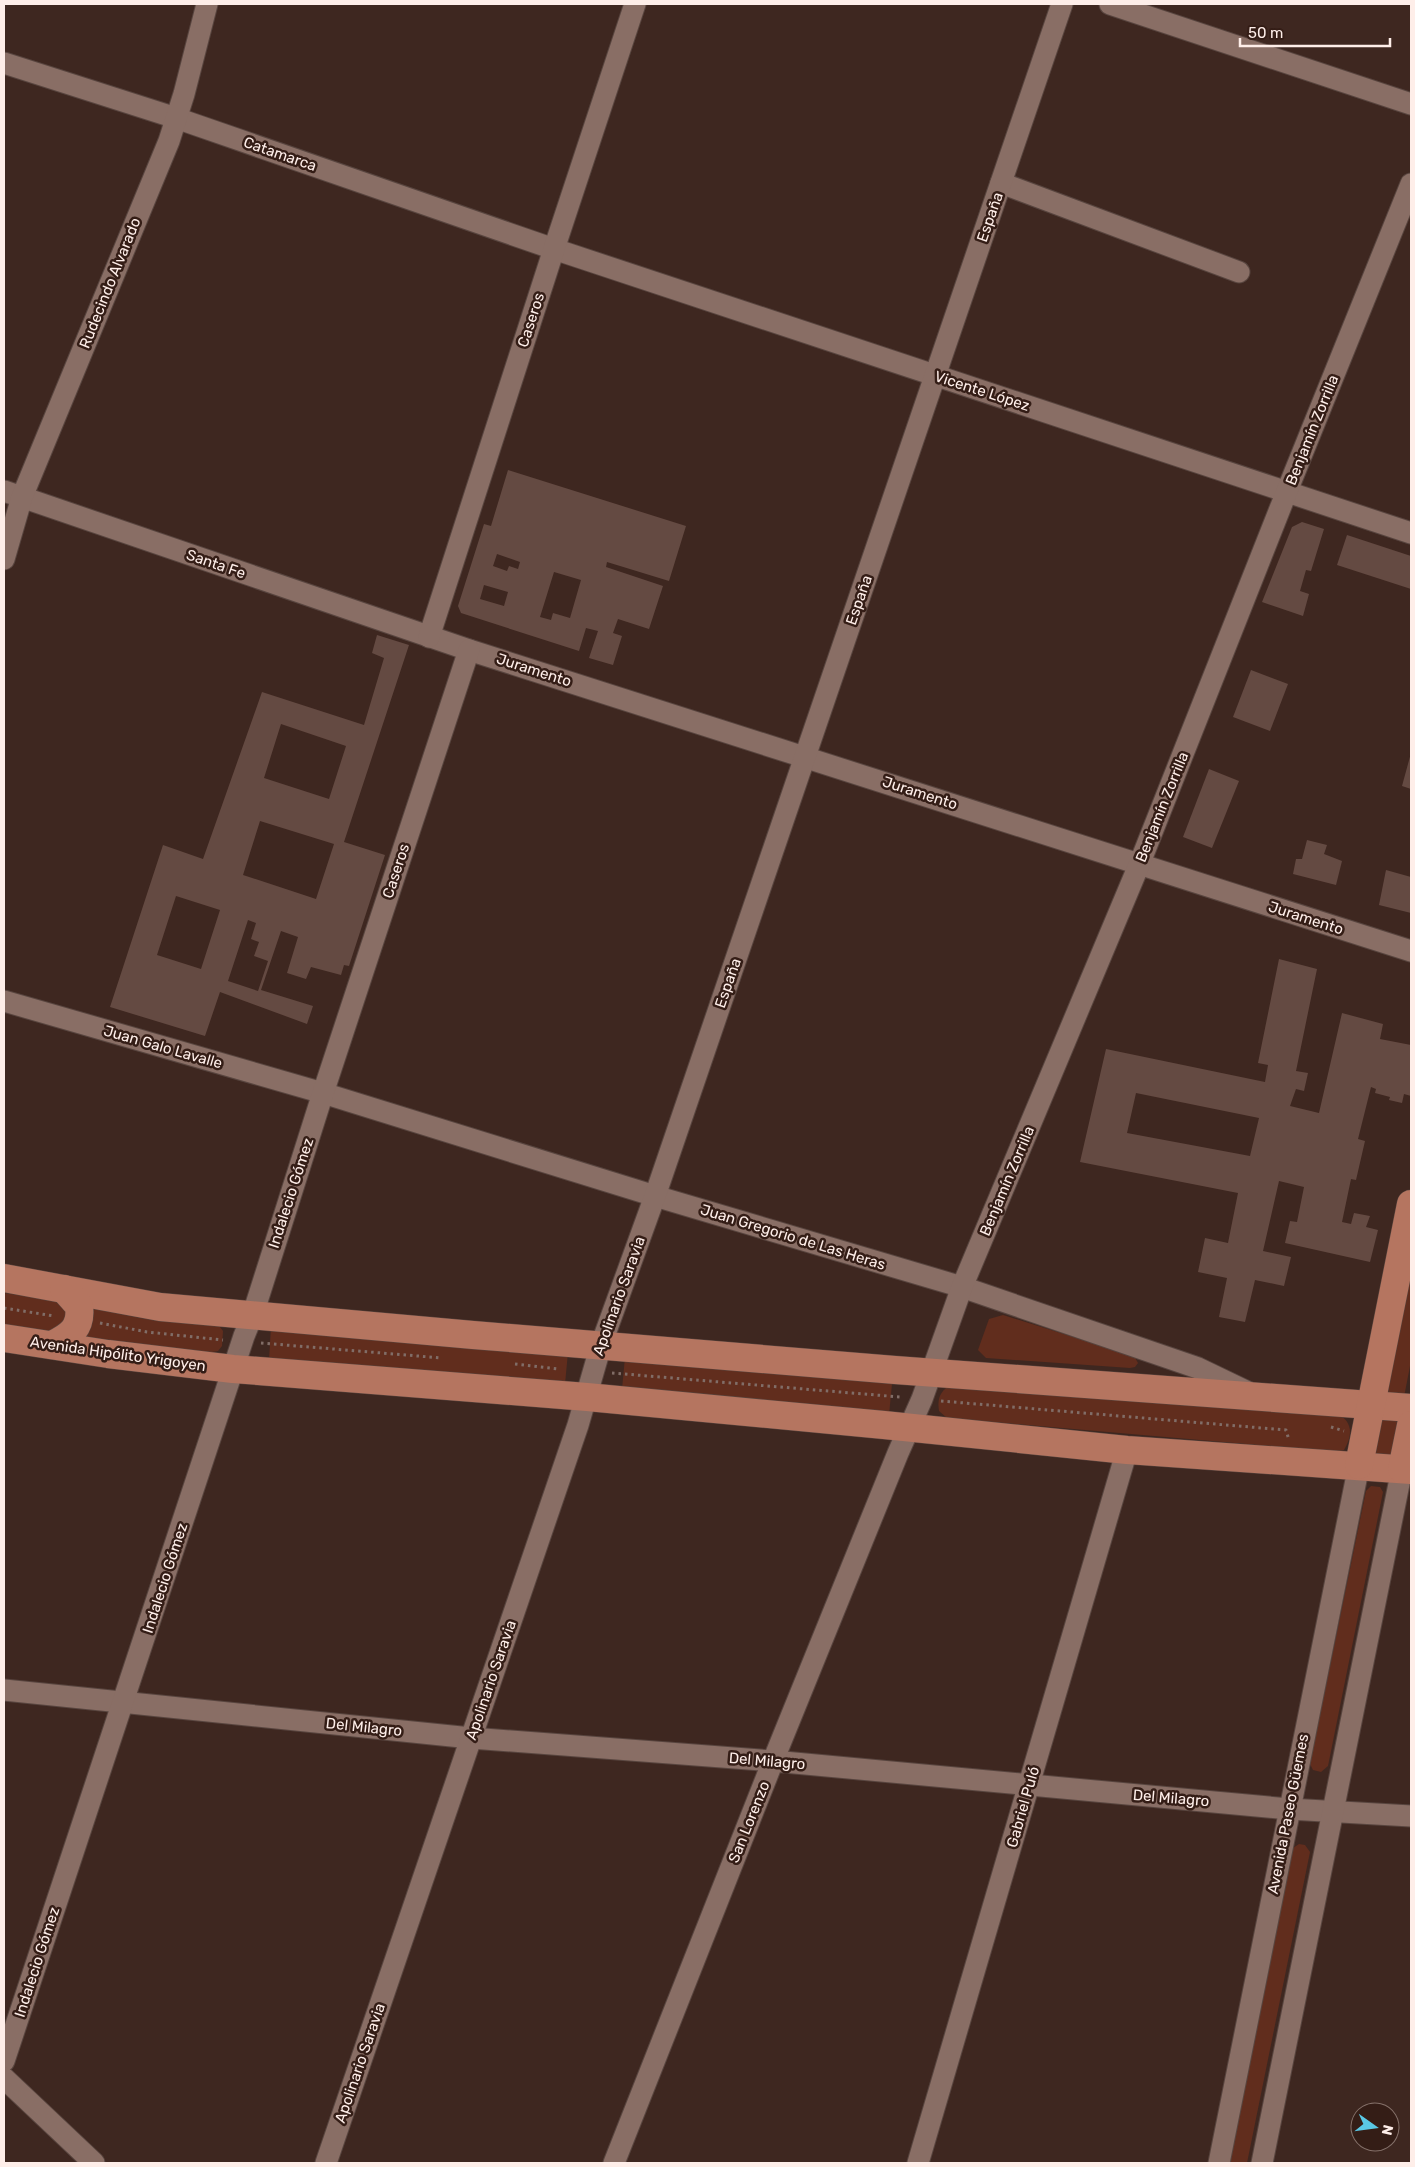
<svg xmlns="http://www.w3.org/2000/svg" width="1415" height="2167" viewBox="0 0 1415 2167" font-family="Rubik,sans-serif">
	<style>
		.green { fill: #612d1d }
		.building { fill: #644a42; fill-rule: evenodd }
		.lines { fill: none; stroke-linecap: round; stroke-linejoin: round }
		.minor-casing { stroke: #58453f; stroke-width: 23 }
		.major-casing { stroke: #58453f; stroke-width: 29 }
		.path { stroke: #816d67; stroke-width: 3; stroke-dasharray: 2.5 4; stroke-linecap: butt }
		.minor { stroke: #896e65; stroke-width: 21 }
		.major { stroke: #b57560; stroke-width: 28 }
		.labels { text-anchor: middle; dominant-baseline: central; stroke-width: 5; stroke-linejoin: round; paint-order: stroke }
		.street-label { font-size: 15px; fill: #feeee9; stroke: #341d16 }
	</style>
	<rect width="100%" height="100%" fill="#3e2720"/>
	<!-- green -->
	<g class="green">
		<path d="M 1411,1266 L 1411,1361 L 1404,1397 L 1386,1394 Z"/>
		<path d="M 4,1293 L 57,1300 L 65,1307 L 68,1318 L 58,1330 L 45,1332 L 4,1325 Z"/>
		<path d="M 90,1308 L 141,1318 L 212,1324 L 220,1327 L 223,1331 L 222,1346 L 218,1351 L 206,1353 L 77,1338 Z"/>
		<path d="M 1003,1315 L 1134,1356 L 1138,1363 L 1135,1367 L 1130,1368 L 986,1358 L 978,1350 L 989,1319 Z"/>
		<path d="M 271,1327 L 568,1352 L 565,1384 L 269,1360 Z"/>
		<path d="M 625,1357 L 892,1384 L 889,1415 L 622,1389 Z"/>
		<path d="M 952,1384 L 1336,1413 C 1353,1421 1353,1435 1344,1450 L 1337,1452 L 947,1418 L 939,1411 C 937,1398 940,1391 952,1384 Z"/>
		<path d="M 1382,1418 L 1399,1422 L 1391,1457 L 1373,1454 Z"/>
		<path d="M 1371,1486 L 1380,1487 L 1383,1492 L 1328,1766 L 1321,1772 L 1313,1770 L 1310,1764 L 1366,1491 Z"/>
		<path d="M 1299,1844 L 1305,1845 L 1310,1852 L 1247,2163 L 1229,2163 L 1227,2159 L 1293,1848 Z"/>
	</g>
	<!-- building -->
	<g class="building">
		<path d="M 508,470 L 686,526 L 669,581 L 607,562 L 606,567 L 663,586 L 649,629 L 618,619 L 613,633 L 622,636 L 613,665 L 589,658 L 598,631 L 586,628 L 579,651 L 461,613 L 458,606 L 484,524 L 491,526 ZM 497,554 L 520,562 L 518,569 L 509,566 L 507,571 L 493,566 ZM 554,572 L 581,580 L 570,618 L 553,613 L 551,620 L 540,617 ZM 484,585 L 508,592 L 504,606 L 480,599 Z"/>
		<path d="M 1302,522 L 1324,529 L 1311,571 L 1306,570 L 1300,591 L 1309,594 L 1303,616 L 1262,602 L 1292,527 Z"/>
		<path d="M 1347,535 L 1411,556 L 1411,589 L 1337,565 Z"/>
		<path d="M 377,635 L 409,645 L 344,842 L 385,855 L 349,966 L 344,965 L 341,975 L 311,967 L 306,979 L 287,973 L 298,937 L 281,931 L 261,990 L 313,1006 L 307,1024 L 220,992 L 205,1036 L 110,1007 L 163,845 L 203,859 L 262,692 L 364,725 L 384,658 L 372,653 ZM 281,724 L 346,746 L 329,799 L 264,778 ZM 260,821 L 334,844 L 316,899 L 243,875 ZM 176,896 L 220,910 L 201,969 L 157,955 ZM 248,920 L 256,923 L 251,939 L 259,942 L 254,956 L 268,961 L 258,991 L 228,981 Z"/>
		<path d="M 1251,670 L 1288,684 L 1270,731 L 1233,717 Z"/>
		<path d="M 1411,753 L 1411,789 L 1402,786 Z"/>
		<path d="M 1209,769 L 1239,781 L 1212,848 L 1183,837 Z"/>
		<path d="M 1307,840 L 1327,845 L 1324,854 L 1342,861 L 1336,885 L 1293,874 L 1296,859 L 1302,859 Z"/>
		<path d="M 1386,870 L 1411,877 L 1411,913 L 1379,905 Z"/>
		<path d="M 1279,959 L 1317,969 L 1296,1071 L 1308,1073 L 1304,1091 L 1296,1089 L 1290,1106 L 1319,1113 L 1342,1013 L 1383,1024 L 1380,1039 L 1411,1045 L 1411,1096 L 1404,1094 L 1402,1103 L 1389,1100 L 1390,1097 L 1375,1093 L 1376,1089 L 1371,1087 L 1358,1139 L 1365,1141 L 1356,1180 L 1351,1179 L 1342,1222 L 1351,1224 L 1354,1213 L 1370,1216 L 1366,1227 L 1378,1230 L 1370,1262 L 1285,1243 L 1290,1221 L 1297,1222 L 1304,1187 L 1279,1181 L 1263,1251 L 1291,1257 L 1284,1286 L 1255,1280 L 1245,1322 L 1219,1317 L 1227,1278 L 1198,1272 L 1205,1238 L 1228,1243 L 1238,1193 L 1080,1162 L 1106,1049 L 1265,1082 L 1268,1065 L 1258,1063 ZM 1136,1093 L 1259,1118 L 1250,1156 L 1127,1133 Z"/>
	</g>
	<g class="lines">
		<defs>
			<g id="minor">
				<path d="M 1110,4 L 1411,104"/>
				<path d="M 4,63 L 176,118 L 554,249 L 1411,533"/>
				<path d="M 1001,183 L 1239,272"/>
				<path d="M 4,491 L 469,650 L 1411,951"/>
				<path d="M 4,559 L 22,497 L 169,141 L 184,94 L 207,4"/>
				<path d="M 429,637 L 554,249 L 635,4"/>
				<path d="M 4,1001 L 323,1093 L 655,1196 L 962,1287 L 1198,1368 L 1250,1393"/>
				<path d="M 4,1690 L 471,1738 L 773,1761 L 1289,1809 L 1411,1816"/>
				<path d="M 4,2061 L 244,1336 L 253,1314 L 323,1093 L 469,650"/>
				<path d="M 4,2078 L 94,2163"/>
				<path d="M 326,2163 L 578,1425 L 601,1345 L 655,1196 L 1062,4"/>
				<path d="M 614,2163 L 773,1761 L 898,1453 L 922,1399 L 962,1287 L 1139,865 L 1287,491 L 1411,184"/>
				<path d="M 918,2163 L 1127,1450"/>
				<path d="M 1219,2163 L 1359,1465"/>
				<path d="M 1262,2163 L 1402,1469"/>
			</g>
			<g id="major">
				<path d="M 4,1278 L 160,1307 L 473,1335 L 895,1370 L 1411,1408"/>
				<path d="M 4,1338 L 108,1354 L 233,1369 L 587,1397 L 884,1425 L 1127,1450 L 1411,1470"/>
				<path d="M 52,1345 C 70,1336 82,1328 79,1306 L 64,1289"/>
				<path d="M 1359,1465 L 1411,1204"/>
				<path d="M 1402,1469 L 1411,1425"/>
			</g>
		</defs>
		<!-- minor casing -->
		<use href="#minor" class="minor-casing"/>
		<!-- major casing -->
		<use href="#major" class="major-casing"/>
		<!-- path -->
		<g class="path">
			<path d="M 4,1308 L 54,1316"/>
			<path d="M 100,1323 L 147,1332 L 223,1340"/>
			<path d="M 261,1343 L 442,1358"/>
			<path d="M 515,1364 L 559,1369"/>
			<path d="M 612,1373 L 900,1397"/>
			<path d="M 941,1401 L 1286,1430 L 1289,1440"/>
			<path d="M 1331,1427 L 1344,1431"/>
		</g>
		<!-- minor -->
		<use href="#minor" class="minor"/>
		<!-- major -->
		<use href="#major" class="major"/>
	</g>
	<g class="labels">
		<!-- street labels -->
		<g class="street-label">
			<text transform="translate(280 154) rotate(19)">Catamarca</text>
			<text transform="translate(990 217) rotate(-71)">España</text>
			<text transform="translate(110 283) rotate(-68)">Rudecindo Alvarado</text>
			<text transform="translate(531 320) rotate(-72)">Caseros</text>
			<text transform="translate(982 391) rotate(18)">Vicente López</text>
			<text transform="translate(1312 430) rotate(-68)">Benjamín Zorrilla</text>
			<text transform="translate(216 564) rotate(19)">Santa Fe</text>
			<text transform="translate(859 600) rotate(-71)">España</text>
			<text transform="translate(534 670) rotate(18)">Juramento</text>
			<text transform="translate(920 793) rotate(18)">Juramento</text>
			<text transform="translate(1162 807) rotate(-68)">Benjamín Zorrilla</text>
			<text transform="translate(396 871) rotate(-72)">Caseros</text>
			<text transform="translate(1306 918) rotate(18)">Juramento</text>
			<text transform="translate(728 983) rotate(-71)">España</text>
			<text transform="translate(163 1047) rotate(16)">Juan Galo Lavalle</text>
			<text transform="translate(1007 1181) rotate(-67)">Benjamín Zorrilla</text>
			<text transform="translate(291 1193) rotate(-72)">Indalecio Gómez</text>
			<text transform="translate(793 1237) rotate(17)">Juan Gregorio de Las Heras</text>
			<text transform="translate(619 1296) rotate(-70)">Apolinario Saravia</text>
			<text transform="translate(118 1354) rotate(8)">Avenida Hipólito Yrigoyen</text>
			<text transform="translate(165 1578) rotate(-72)">Indalecio Gómez</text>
			<text transform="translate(491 1680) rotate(-71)">Apolinario Saravia</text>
			<text transform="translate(364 1727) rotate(6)">Del Milagro</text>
			<text transform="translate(767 1761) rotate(5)">Del Milagro</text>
			<text transform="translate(1171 1798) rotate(5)">Del Milagro</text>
			<text transform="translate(1023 1807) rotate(-74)">Gabriel Puló</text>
			<text transform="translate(1288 1814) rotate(-79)">Avenida Paseo Güemes</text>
			<text transform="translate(749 1822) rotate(-68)">San Lorenzo</text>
			<text transform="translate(37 1962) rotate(-72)">Indalecio Gómez</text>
			<text transform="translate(360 2063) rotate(-71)">Apolinario Saravia</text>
		</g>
	</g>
	<!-- border -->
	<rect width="1415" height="2167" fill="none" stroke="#feeee9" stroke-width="10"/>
	<!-- north arrow -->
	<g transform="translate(1375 2127) rotate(104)"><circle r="24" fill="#341d16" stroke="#85716a"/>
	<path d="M0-4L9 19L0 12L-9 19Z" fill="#5ac8e5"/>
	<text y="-8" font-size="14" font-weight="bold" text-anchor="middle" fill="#feeee9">N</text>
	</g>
	<!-- scale -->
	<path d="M1240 38v8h150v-8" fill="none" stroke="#feeee9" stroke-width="2.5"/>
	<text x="1248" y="38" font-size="15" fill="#feeee9" stroke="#341d16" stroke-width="4" paint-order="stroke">50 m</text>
</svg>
